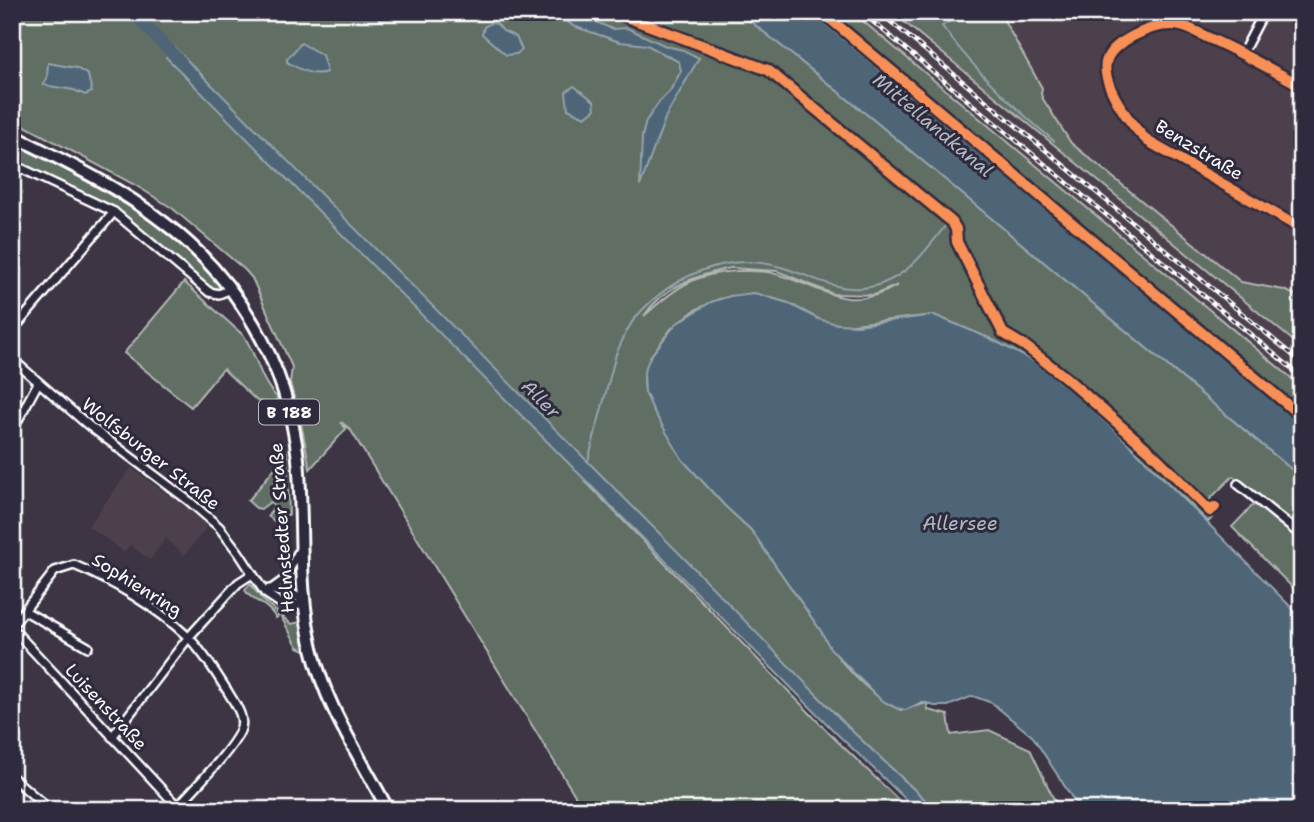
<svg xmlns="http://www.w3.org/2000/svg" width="1314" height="822" viewBox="0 0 1314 822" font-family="'Shantell Sans',sans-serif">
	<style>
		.built { fill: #4d404d }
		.green { fill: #606e64; stroke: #b0b6b2; stroke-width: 2; fill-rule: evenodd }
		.water { fill: #4d6576; stroke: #94a3ad; stroke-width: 2 }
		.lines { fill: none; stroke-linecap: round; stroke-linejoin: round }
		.stream { stroke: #94a3ad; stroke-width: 2 }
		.river { stroke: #4d6576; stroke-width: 12 }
		.minor-casing { stroke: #fff; stroke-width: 12 }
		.primary-casing { stroke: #fff; stroke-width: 16 }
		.minor { stroke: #2f2a3d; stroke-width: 7 }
		.primary { stroke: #2f2a3d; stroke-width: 10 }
		.rail-casing { stroke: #fff; stroke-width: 4.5 }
		.rail { stroke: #2f2a3d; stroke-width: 2; stroke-dasharray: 5; stroke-linecap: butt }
		.cycleway-casing { stroke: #2f2a3d; stroke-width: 15 }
		.cycleway { stroke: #f78f57; stroke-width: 10 }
		.labels { text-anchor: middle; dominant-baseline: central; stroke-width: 6; stroke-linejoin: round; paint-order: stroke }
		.shield { fill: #2f2a3d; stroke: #c1bfc5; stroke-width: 2 }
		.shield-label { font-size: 16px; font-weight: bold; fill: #fff }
		.street-label { font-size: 18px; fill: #fff; stroke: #2f2a3d }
		.water-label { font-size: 19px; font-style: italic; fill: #afbac1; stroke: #2f2a3d }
	</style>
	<rect width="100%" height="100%" fill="#3d3444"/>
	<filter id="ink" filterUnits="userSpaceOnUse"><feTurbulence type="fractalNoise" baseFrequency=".0143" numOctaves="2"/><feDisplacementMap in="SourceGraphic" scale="14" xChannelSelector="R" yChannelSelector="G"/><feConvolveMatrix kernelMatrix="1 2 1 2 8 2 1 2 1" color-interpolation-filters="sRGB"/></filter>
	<g filter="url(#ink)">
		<!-- built -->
		<g class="built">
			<path d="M 852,12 L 892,12 L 1302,348 L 1302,387 Z"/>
			<path d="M 1005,12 L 1302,12 L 1302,298 L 1284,290 L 1241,282 L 1071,143 L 1043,99 L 1041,94 L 1042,88 L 1001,15 Z"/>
			<path d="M 131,468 L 187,508 L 207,527 L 184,556 L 166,538 L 150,560 L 130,545 L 124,552 L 88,526 Z"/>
		</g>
		<!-- green -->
		<g class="green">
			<path d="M 12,12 L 739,12 L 875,121 L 1302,478 L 1302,582 L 1294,589 L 1232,527 L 1253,505 L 1269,507 L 1233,476 L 1207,502 L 1217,513 L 1208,522 L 1120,435 L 1070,390 L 1035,362 L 991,339 L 934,315 L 845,325 L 824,322 L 788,303 L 754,293 L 719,299 L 695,310 L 671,329 L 650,357 L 644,378 L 645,392 L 682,459 L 725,506 L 751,530 L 821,631 C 835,659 872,698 901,710 L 927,703 L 928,710 L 948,715 L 951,735 L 989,730 L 1030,749 L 1059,810 L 936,810 L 853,732 L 591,465 L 585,481 L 832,736 L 909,810 L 584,810 L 350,429 L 341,422 L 346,429 L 310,469 L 300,418 L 290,383 L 292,367 L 252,278 L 245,270 L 172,208 L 135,185 L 12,119 ZM 731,268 L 777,271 L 833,294 L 874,295 L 898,285 C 849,315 822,287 776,274 C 764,270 750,271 738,271 C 694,273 675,288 644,316 C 664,286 697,275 731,268 Z"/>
			<path d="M 811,12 L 852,12 L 1302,387 L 1302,424 Z"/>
			<path d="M 892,12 L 1005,12 L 1001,15 L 1042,88 L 1041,94 L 1043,99 L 1071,143 L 1241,282 L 1284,290 L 1302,298 L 1302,348 Z"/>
			<path d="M 12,142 C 89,182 169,219 223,289 L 218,291 L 209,288 L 116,209 L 12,161 Z"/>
			<path d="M 184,282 L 244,336 C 258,357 259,381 278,398 L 272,403 L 257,401 L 223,369 L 191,407 L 124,353 Z"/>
			<path d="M 287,453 L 289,515 L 279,514 L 274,521 L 268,516 L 274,506 L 270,502 L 261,509 L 256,508 L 248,501 Z"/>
			<path d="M 250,584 L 262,599 L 291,624 L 301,622 L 307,651 L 298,647 L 280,615 L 276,618 C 266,601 252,603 245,590 Z"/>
		</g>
		<!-- water -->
		<g class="water">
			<path d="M 556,12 L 574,12 L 612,29 L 627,28 L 666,46 L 683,50 L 699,58 L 666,116 L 640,186 L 642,137 L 646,121 L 660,101 L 670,91 L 681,71 L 679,62 L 647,45 L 620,42 L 573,26 Z"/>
			<path d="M 739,12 L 811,12 L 1302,424 L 1302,478 L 875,121 Z"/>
			<path d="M 491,23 L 497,24 L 503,31 L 516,37 L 522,50 L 516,54 L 506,55 L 482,34 L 484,27 Z"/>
			<path d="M 301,43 L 322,55 L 327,72 C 311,77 300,69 287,62 L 287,59 Z"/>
			<path d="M 175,48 L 683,557 L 853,732 L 936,810 L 917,810 L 835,732 L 166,57 Z"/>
			<path d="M 48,63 L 76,68 L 88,75 L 92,92 L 85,95 L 74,90 L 43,85 L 47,78 Z"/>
			<path d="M 574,86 L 594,101 L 595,109 L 585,117 L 568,109 L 566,92 Z"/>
			<path d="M 754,293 L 788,303 L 818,319 L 837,324 L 858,325 L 934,315 L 991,339 L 1035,362 L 1070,390 L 1120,435 L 1293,609 L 1302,630 L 1302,810 L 1080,810 L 1033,737 L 992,703 L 973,696 L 948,706 L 934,706 L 927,703 L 920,703 L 906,710 L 896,708 L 881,700 L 853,672 L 830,648 L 821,631 L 751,530 L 725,506 L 682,459 L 653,410 L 645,392 L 644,372 L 650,357 L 676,324 L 711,302 L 730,296 Z"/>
		</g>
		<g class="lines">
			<!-- stream -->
			<g class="stream">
				<path d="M 966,12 L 942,26 C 974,70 1012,106 1054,141"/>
				<path d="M 12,18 L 40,12"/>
				<path d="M 588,461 L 616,354 C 622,342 627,327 636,317 C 672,275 730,250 784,268 C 818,278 843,297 881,284 C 913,273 932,242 953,216"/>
			</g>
			<!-- river -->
			<path class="river" d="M 132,12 L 181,62"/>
			<defs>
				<g id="minor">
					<path d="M 1242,54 L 1264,12"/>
					<path d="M 1302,86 C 1272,70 1242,53 1211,39 C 1202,35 1191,28 1181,26 C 1165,23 1149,28 1135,35 C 1124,41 1112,47 1107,59 C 1098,81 1133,129 1149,142 L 1302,229"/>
					<path d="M 12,164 L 114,212 L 209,292 L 219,294 L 231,289"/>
					<path d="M 12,331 L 114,212"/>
					<path d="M 12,359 L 88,425 L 189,501 L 219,527 L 239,553 L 265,593 L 280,603 L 296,606 L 304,601"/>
					<path d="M 12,431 L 38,383"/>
					<path d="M 1238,484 L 1302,536"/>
					<path d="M 269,589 L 296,596 L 304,601"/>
					<path d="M 270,590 L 284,580 L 299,551"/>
					<path d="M 25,611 L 88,647"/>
					<path d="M 12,626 L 55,571 L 74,565 C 113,581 156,607 187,636 C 203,652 216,673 228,692 C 235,704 246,717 240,731 C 230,753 192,790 175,810"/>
					<path d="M 12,628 L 178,807"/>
					<path d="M 112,737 L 188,638 L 238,583 L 252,574"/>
					<path d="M 12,777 L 50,810"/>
				</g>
				<path id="primary" d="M 12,135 C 64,161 117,186 163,222 C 238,278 288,365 298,459 C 304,522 297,586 312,648 C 326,708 360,756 388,810"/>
			</defs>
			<!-- minor casing -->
			<use href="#minor" class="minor-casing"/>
			<!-- primary casing -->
			<use href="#primary" class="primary-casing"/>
			<!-- minor -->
			<use href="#minor" class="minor"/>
			<!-- primary -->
			<use href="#primary" class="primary"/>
			<defs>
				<g id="rail">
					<path d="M 861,12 L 1302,377"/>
					<path d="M 879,12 L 1302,363"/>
				</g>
			</defs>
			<!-- rail casing -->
			<use href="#rail" class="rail-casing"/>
			<!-- rail -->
			<use href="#rail" class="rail"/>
			<defs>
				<g id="cycleway">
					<path d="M 613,12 L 768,70 L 952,222 L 956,229 L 957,242 L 1003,333 L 1025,346 L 1065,377 L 1155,456 L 1210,511 L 1215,507"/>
					<path d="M 822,12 L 1302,417"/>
					<path d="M 1302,86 C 1272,70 1242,53 1211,39 C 1202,35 1191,28 1181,26 C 1165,23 1149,28 1135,35 C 1124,41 1112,47 1107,59 C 1098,81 1133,129 1149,142 L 1302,229"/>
				</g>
			</defs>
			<!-- cycleway casing -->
			<use href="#cycleway" class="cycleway-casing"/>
			<!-- cycleway -->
			<use href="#cycleway" class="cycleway"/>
		</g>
	</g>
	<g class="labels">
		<!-- shield labels -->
		<rect class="shield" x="259" y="399.5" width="60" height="25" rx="5"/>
		<g class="shield-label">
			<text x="289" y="412">B 188</text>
		</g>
		<!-- street labels -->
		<g class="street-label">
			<text transform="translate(1199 150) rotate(31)">Benzstraße</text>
			<text transform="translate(151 454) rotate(38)">Wolfsburger Straße</text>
			<text transform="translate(282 528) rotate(-94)">Helmstedter Straße</text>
			<text transform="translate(137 585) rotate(32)">Sophienring</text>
			<text transform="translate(106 707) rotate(47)">Luisenstraße</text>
		</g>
		<!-- water labels -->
		<g class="water-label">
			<text transform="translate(933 125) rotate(40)">Mittellandkanal</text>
			<text transform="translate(541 399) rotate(45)">Aller</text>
			<text x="960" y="523">Allersee</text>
		</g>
	</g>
	<!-- margin -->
	<rect width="1314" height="822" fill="none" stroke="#2f2a3d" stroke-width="42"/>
	<rect x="21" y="21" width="1272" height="780" fill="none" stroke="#fff" stroke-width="2.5" filter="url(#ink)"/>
</svg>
